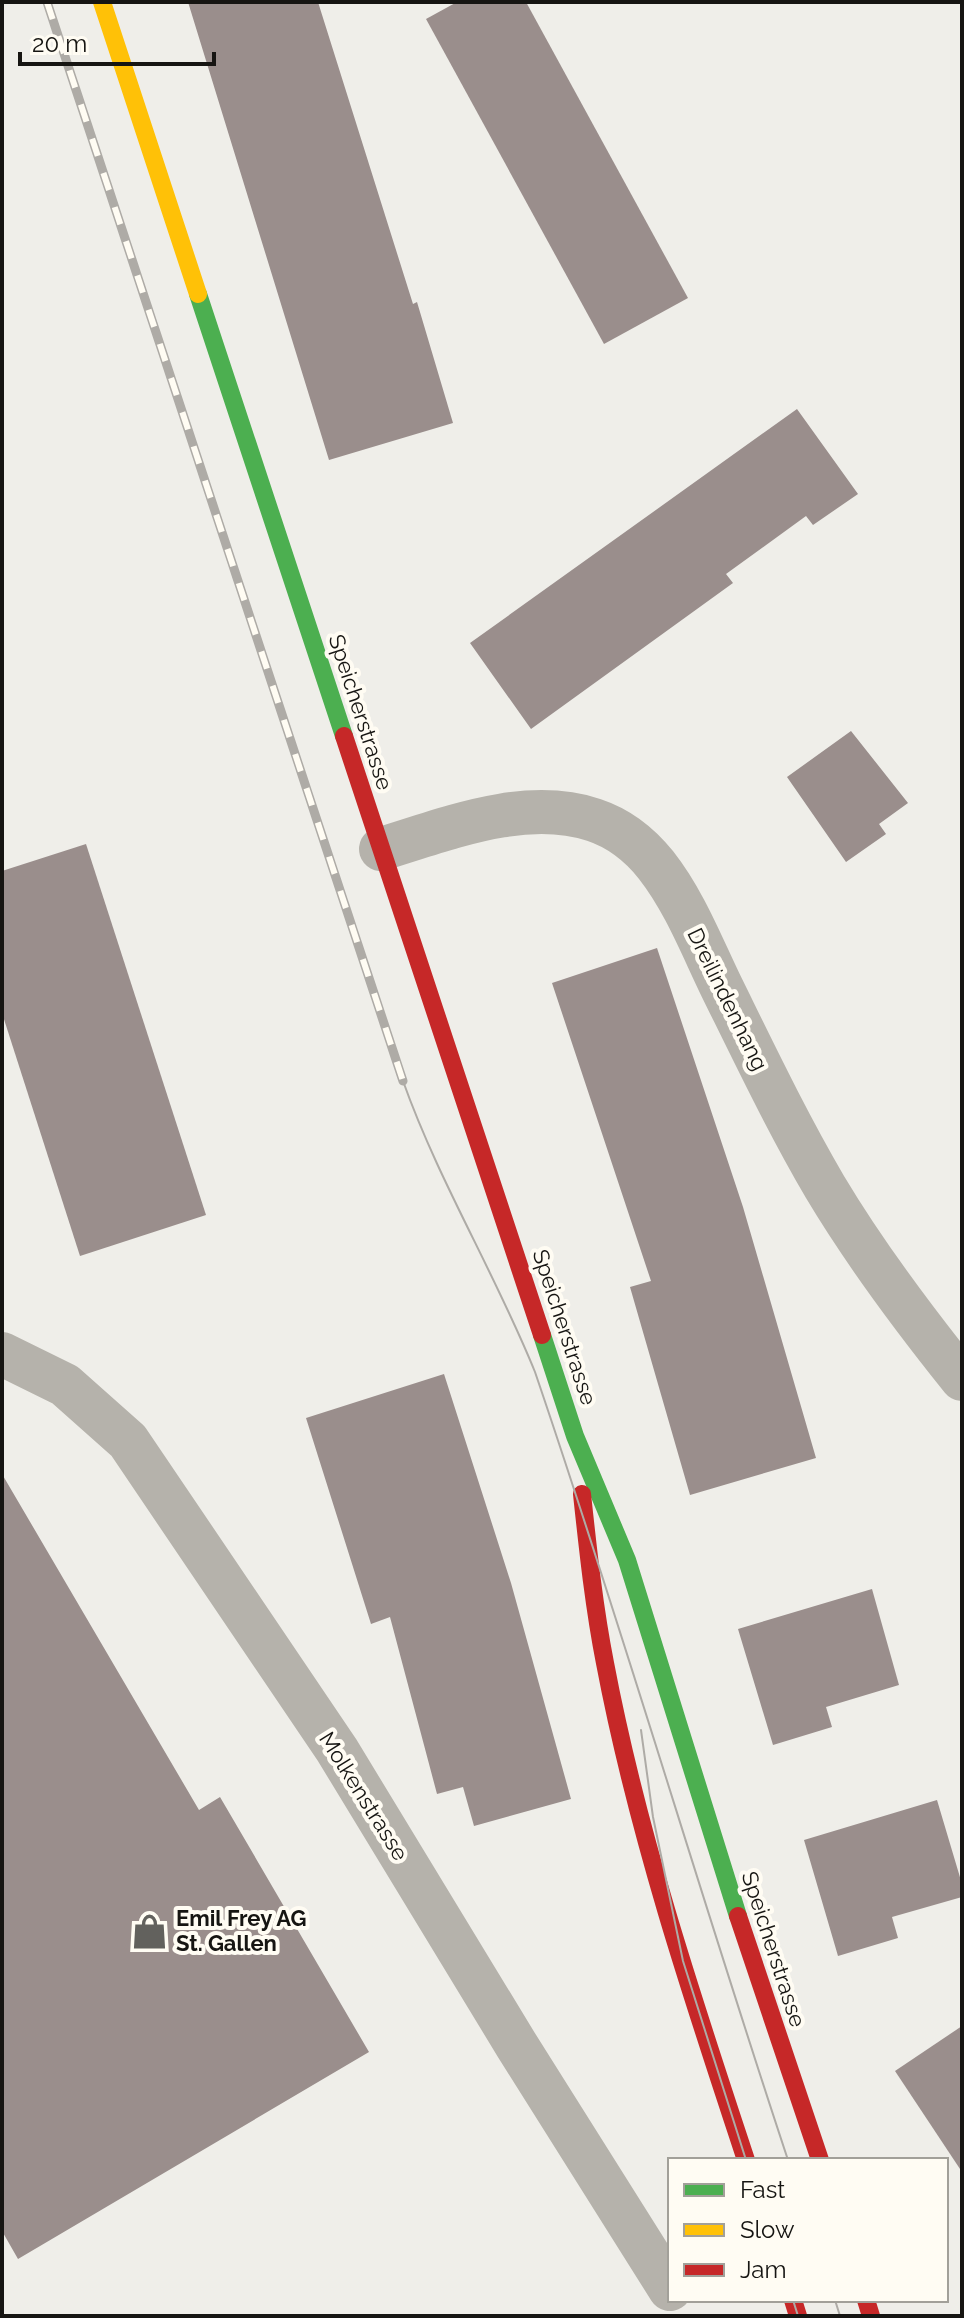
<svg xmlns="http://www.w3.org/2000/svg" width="964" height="2318" viewBox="0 0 964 2318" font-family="Raleway,sans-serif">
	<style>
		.building { fill: #9a8e8c }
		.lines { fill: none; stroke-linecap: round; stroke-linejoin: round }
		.street { stroke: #b5b2ab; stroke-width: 44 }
		.fast { stroke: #4caf50; stroke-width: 18 }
		.slow { stroke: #ffc107; stroke-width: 18 }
		.jam { stroke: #c62828; stroke-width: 18 }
		.tram { stroke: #aeaba6; stroke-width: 2 }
		.rail-casing { stroke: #aeaba6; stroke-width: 9 }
		.rail { stroke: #fffcf3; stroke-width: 6; stroke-dasharray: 18; stroke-linecap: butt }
		.labels { text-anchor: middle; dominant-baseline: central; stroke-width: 8; stroke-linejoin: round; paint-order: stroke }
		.street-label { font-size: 22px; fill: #161512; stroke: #fffcf3 }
		.poi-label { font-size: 22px; font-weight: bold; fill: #161512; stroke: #fffcf3; text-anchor: start }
	</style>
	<rect width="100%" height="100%" fill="#efeee9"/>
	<!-- building -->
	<g class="building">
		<path d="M 188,2 L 318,2 L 413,304 L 417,302 L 453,423 L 329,460 Z"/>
		<path d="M 457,2 L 526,2 L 688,298 L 604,344 L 426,19 Z"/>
		<path d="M 797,409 L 858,494 L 813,525 L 806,516 L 726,574 L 733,583 L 531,729 L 470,643 Z"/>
		<path d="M 851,731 L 908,803 L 879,824 L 886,834 L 846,862 L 787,777 Z"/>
		<path d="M 86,844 L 206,1215 L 80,1256 L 2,1013 L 2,871 Z"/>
		<path d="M 657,948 L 743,1207 L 816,1458 L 690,1495 L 630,1287 L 651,1281 L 552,983 Z"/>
		<path d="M 444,1374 L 511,1583 L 571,1799 L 474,1826 L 463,1787 L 437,1794 L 390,1617 L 371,1624 L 306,1418 Z"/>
		<path d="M 2,1474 L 199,1810 L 220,1797 L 369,2052 L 18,2259 L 2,2231 Z"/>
		<path d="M 872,1589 L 899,1685 L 826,1707 L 832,1727 L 773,1745 L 738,1629 Z"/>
		<path d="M 937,1800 L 962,1884 L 962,1897 L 892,1917 L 898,1938 L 838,1956 L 804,1840 Z"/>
		<path d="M 962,2026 L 962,2172 L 895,2071 Z"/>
	</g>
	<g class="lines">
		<!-- street -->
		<g class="street">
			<path d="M 381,849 C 447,829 525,797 594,820 C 618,828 640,845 656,865 C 685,902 702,947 722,988 C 755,1055 787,1122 825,1187 C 865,1254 913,1318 962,1379"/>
			<path d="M 2,1354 L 65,1385 L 128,1441 L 337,1750 L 517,2046 L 670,2289"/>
		</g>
		<!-- fast -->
		<g class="fast">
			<path d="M 198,294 L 344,736"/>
			<path d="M 542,1335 L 575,1436 L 627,1560 L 738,1916"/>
		</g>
		<!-- slow -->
		<path class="slow" d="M 102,2 L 198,294"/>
		<!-- jam -->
		<g class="jam">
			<path d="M 344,736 L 542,1335"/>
			<path d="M 582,1494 C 588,1550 594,1607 605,1663 C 637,1832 692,1997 746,2160"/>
			<path d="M 738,1916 L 820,2160"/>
			<path d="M 793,2300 L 798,2316"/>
			<path d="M 866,2300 L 871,2316"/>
		</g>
		<!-- tram -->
		<g class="tram">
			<path d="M 403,1081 C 439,1182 495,1273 535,1372 C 624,1633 701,1898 788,2160"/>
			<path d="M 641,1730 L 653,1817 L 683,1961 L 746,2160"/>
			<path d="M 793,2300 L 798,2316"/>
			<path d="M 835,2300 L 840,2316"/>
		</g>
		<defs>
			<path id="rail" d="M 47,2 L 403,1081"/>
		</defs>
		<!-- rail casing -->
		<use href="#rail" class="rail-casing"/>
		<!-- rail -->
		<use href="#rail" class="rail"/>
	</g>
	<!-- icons -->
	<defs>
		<symbol id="shop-bare" viewBox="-9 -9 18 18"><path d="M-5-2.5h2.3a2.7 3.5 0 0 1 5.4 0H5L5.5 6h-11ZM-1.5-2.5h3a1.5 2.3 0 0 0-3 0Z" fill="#62615d" stroke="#fffcf3" stroke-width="2.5" paint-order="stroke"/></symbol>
	</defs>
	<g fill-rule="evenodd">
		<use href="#shop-bare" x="124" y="1906" width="51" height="51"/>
	</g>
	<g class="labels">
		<!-- street labels -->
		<g class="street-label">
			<text transform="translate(361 712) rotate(72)">Speicherstrasse</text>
			<text transform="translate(728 999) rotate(64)">Dreilindenhang</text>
			<text transform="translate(565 1327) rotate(72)">Speicherstrasse</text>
			<text transform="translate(364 1796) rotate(58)">Molkenstrasse</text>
			<text transform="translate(774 1949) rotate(72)">Speicherstrasse</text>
		</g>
		<!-- poi labels -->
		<g class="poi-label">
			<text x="176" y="1918">Emil Frey AG<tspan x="176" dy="25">St. Gallen</tspan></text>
		</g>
	</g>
	<!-- border -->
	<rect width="964" height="2318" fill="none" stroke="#161512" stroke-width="8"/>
	<!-- legend -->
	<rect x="668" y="2158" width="280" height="144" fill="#fffcf3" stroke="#a2a099" stroke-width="2"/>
	<rect x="684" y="2184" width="40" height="12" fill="#4caf50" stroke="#a2a099" stroke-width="2"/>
	<text x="740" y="2198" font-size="24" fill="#161512">Fast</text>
	<rect x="684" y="2224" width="40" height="12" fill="#ffc107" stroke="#a2a099" stroke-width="2"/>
	<text x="740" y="2238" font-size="24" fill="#161512">Slow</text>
	<rect x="684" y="2264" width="40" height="12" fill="#c62828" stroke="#a2a099" stroke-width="2"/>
	<text x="740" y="2278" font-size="24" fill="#161512">Jam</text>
	<!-- scale -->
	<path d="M20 52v12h194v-12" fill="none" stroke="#161512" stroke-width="4"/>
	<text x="32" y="52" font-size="24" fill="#161512" stroke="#fffcf3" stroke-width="6" paint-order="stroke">20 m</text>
</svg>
